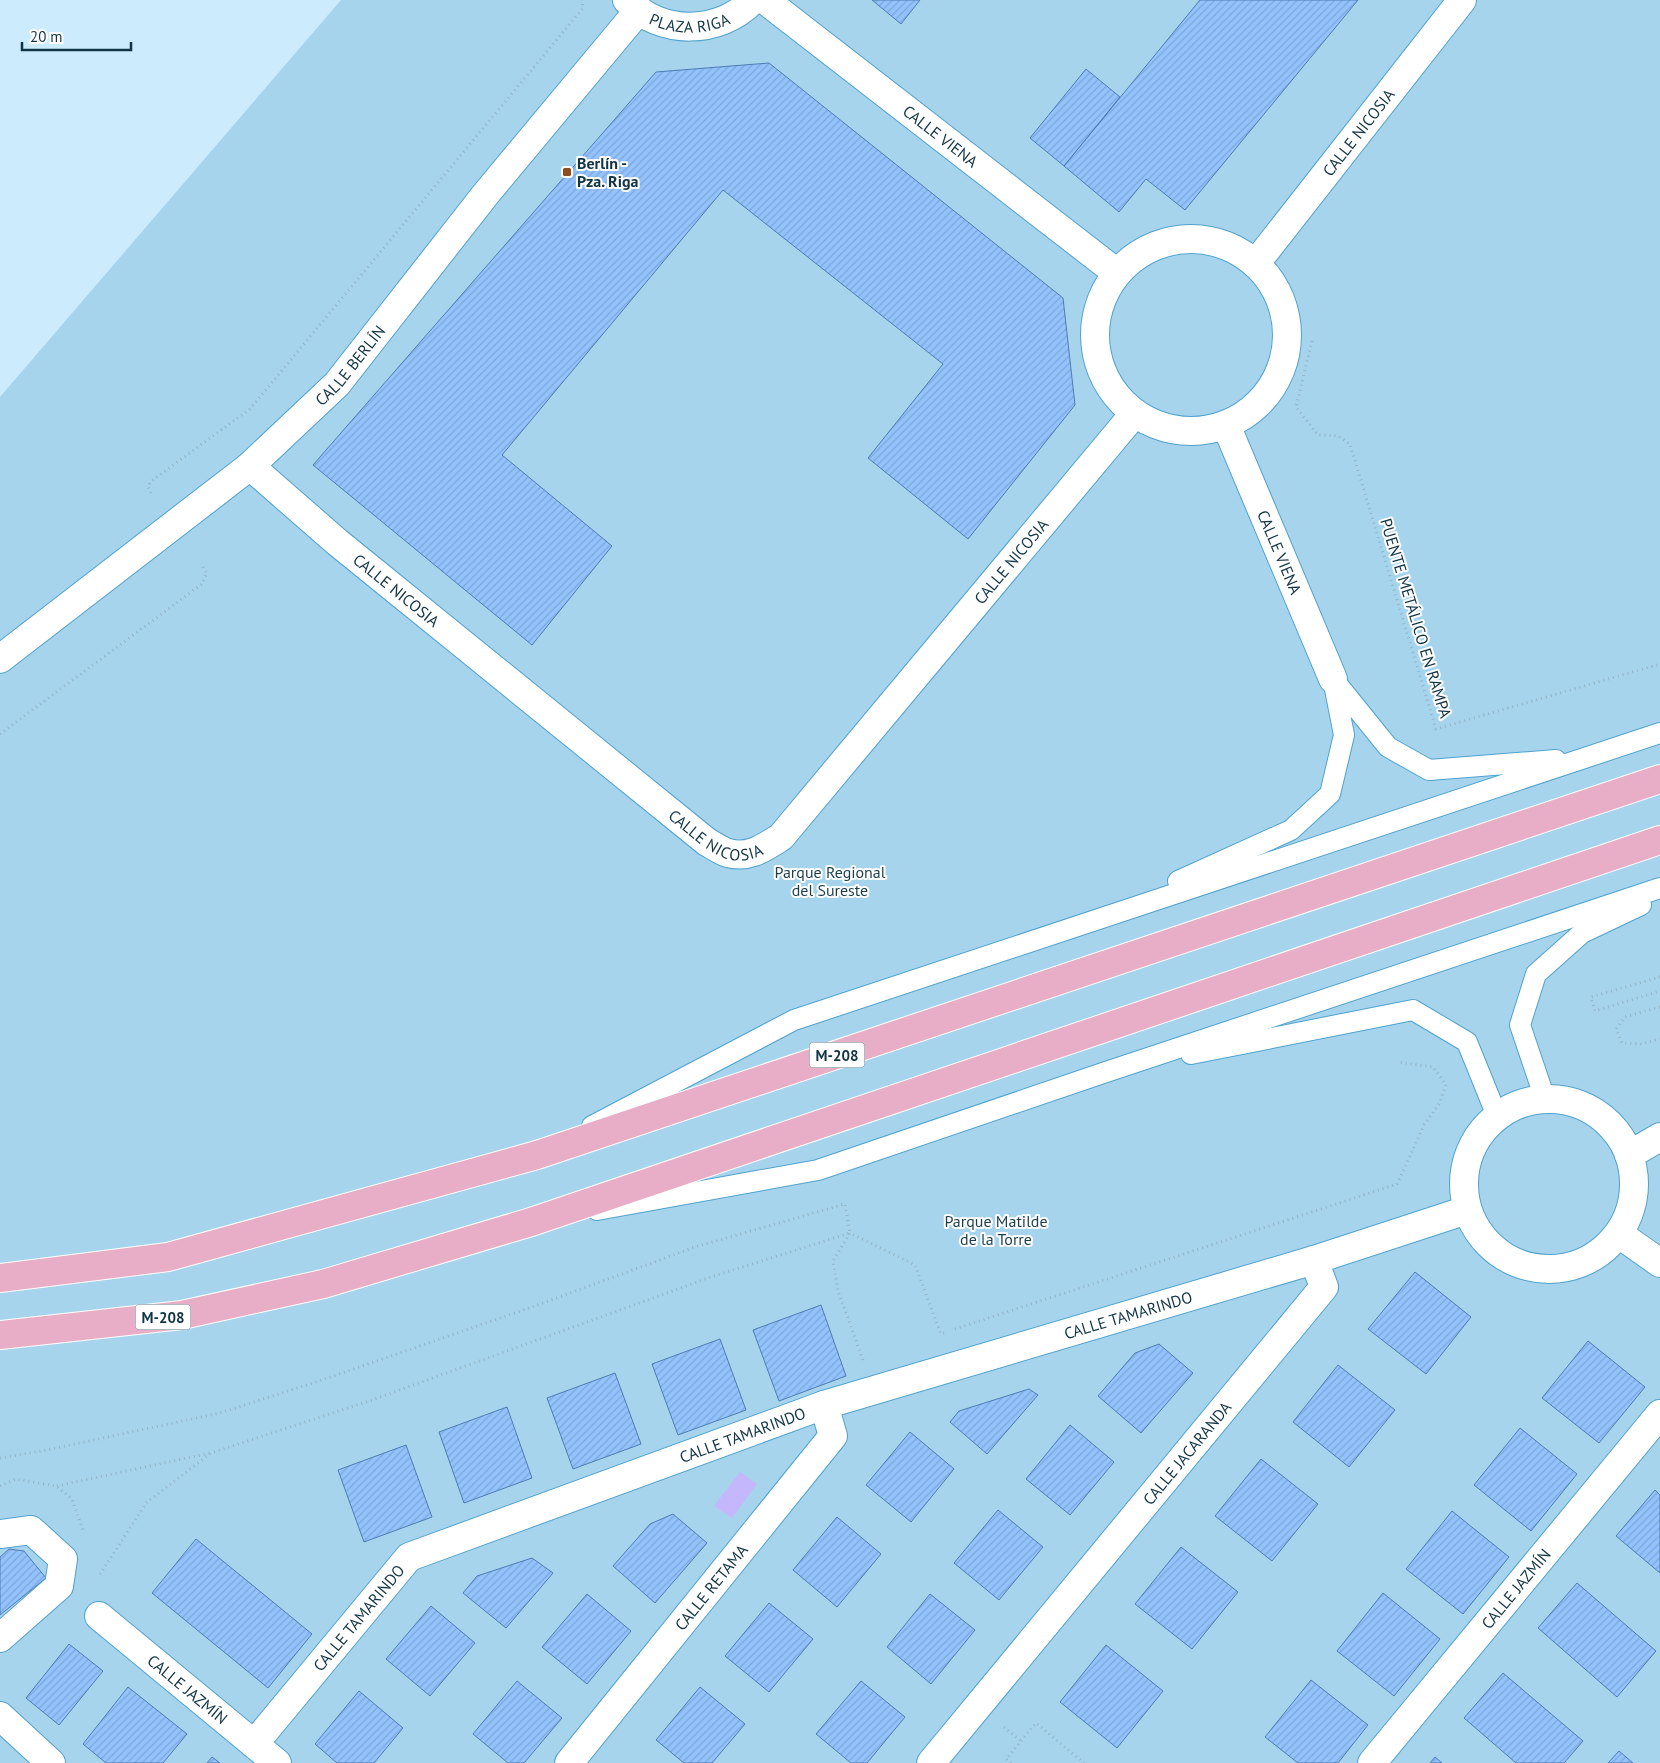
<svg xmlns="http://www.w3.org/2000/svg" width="1660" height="1763" viewBox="0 0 1660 1763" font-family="'PT Sans',sans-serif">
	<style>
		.park { fill: #a7d4ed }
		.water { fill: #c5b7fb }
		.building { fill: url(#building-hatch); stroke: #4d7cb4 }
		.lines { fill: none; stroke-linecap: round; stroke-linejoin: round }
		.service-casing { stroke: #50a2cc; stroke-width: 22 }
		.minor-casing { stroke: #50a2cc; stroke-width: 30 }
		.primary-casing { stroke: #fff; stroke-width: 30 }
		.path { stroke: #93b4c5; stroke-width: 3; stroke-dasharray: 1 4; stroke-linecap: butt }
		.service { stroke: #fff; stroke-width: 20 }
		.minor { stroke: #fff; stroke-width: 28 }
		.primary { stroke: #e8aec7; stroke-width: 28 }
		.poi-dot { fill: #8f4d1b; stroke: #fff; stroke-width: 2 }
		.labels { text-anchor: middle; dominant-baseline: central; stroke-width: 4; stroke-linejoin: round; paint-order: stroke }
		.shield { fill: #fff; stroke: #59727e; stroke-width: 1 }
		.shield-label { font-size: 15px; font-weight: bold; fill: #123546 }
		.street-label { font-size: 16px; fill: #123546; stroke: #fff }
		.poi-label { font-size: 16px; font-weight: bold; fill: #123546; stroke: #fff; text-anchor: start }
		.park-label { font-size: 16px; fill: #1b3e4f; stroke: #fff }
	</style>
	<defs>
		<pattern id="building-hatch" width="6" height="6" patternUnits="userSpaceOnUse" patternTransform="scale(1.25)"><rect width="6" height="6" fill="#93c2fc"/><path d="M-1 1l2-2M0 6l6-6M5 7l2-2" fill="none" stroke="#7ea7d9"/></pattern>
	</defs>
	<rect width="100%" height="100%" fill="#ccebfd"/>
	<!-- park -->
	<path class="park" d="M 341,0 L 1660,0 L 1660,1763 L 0,1763 L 0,397 Z"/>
	<!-- water -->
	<path class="water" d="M 740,1472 L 757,1484 L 732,1518 L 714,1506 Z"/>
	<!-- building -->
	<g class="building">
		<path d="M 872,0 L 920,0 L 901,24 Z"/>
		<path d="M 1200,0 L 1358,0 L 1185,210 L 1146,179 L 1119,212 L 1064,166 Z"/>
		<path d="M 769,63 L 1063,298 L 1075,405 L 968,539 L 868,458 L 943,364 L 723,190 L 502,455 L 612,546 L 532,645 L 313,465 L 656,72 Z"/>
		<path d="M 1086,69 L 1120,97 L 1064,166 L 1030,138 Z"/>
		<path d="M 1415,1272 L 1471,1317 L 1426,1374 L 1368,1329 Z"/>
		<path d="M 821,1305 L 846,1376 L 779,1401 L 753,1330 Z"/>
		<path d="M 720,1339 L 746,1410 L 678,1435 L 652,1364 Z"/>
		<path d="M 1588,1341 L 1645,1387 L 1599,1443 L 1542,1398 Z"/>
		<path d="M 1159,1344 L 1193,1373 L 1141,1433 L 1098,1396 L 1135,1353 Z"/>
		<path d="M 1338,1365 L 1395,1410 L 1349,1467 L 1293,1422 Z"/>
		<path d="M 615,1373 L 641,1444 L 573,1469 L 547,1398 Z"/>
		<path d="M 1029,1389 L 1038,1395 L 987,1454 L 950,1422 L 959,1411 Z"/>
		<path d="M 507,1407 L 532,1478 L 464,1503 L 439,1432 Z"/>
		<path d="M 1070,1425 L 1114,1462 L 1070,1515 L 1026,1479 Z"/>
		<path d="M 1520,1428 L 1577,1474 L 1531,1531 L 1474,1485 Z"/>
		<path d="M 910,1432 L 954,1469 L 911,1522 L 866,1485 Z"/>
		<path d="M 406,1445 L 432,1517 L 364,1542 L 338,1470 Z"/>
		<path d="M 1261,1459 L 1318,1504 L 1272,1561 L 1215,1516 Z"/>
		<path d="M 1655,1490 L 1660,1495 L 1660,1573 L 1616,1536 Z"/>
		<path d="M 998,1510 L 1043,1547 L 999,1600 L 954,1563 Z"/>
		<path d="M 1452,1511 L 1509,1557 L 1463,1614 L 1406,1569 Z"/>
		<path d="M 673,1514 L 707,1543 L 655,1603 L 613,1566 L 650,1524 Z"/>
		<path d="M 837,1517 L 881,1554 L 837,1607 L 793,1570 Z"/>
		<path d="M 196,1539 L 312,1634 L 268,1688 L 152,1593 Z"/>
		<path d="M 1181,1547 L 1238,1592 L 1192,1649 L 1135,1604 Z"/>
		<path d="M 9,1549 L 24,1551 L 46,1578 L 0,1615 L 0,1557 Z"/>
		<path d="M 532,1558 L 553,1573 L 506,1628 L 463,1593 L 477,1576 Z"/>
		<path d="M 1577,1583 L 1656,1651 L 1617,1697 L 1538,1628 Z"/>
		<path d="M 1383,1593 L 1440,1639 L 1394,1696 L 1337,1651 Z"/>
		<path d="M 587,1594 L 631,1631 L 587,1684 L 542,1647 Z"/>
		<path d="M 930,1594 L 975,1630 L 931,1684 L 887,1647 Z"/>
		<path d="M 769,1603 L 813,1639 L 769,1692 L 725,1656 Z"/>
		<path d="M 431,1606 L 475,1643 L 430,1696 L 386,1659 Z"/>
		<path d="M 69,1644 L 103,1671 L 59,1725 L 26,1698 Z"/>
		<path d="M 1106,1645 L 1163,1691 L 1117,1748 L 1060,1702 Z"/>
		<path d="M 1503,1673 L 1583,1741 L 1564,1763 L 1516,1763 L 1464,1718 Z"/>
		<path d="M 1311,1680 L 1368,1725 L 1338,1763 L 1298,1763 L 1265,1737 Z"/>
		<path d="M 517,1681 L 562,1718 L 524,1763 L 508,1763 L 473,1734 Z"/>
		<path d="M 861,1681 L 905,1717 L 867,1763 L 851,1763 L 816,1734 Z"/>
		<path d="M 128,1687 L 187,1734 L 163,1763 L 106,1763 L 83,1744 Z"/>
		<path d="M 700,1687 L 745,1724 L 712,1763 L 684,1763 L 656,1740 Z"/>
		<path d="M 359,1691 L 403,1728 L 374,1763 L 337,1763 L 315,1744 Z"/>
		<path d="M 1619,1751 L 1633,1763 L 1608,1763 Z"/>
		<path d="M 212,1757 L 220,1763 L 207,1763 Z"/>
		<path d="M 1435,1757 L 1442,1763 L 1430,1763 Z"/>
	</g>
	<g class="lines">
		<defs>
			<g id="service">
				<path d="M 1178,881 L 1291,830 L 1330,794 L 1344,735 L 1333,679 L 1388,747 L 1429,770 L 1556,760"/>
				<path d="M 1191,1054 L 1413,1010 L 1467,1042 L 1497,1116"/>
				<path d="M 1545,1099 L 1520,1025 L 1536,974 L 1582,933 L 1641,905"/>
				<path d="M 592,1126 L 794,1020 L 1660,733"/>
				<path d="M 597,1210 L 818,1170 L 1106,1072 L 1660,888"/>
			</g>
			<g id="minor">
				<path id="s1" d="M 627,0 C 660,36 720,35 753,0"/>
				<path id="s2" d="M 765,0 L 1117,273"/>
				<circle cx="1191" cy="335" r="96"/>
				<path id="s3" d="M 1256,263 L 1462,0"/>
				<path id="s4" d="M 1226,425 L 1333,679"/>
				<path id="s5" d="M 250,466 L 337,542 L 707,842 C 713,845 721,851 728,853 C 749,859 765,847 781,837 L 1134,414"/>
				<path id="s6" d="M 0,659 L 250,466 L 337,384 L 485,195 L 639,10"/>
				<circle cx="1549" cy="1184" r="85"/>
				<path d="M 1629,1155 L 1660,1137"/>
				<path d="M 1619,1234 L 1660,1263"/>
				<path d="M 0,1534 L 31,1530 L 63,1559 L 59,1586 L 0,1638"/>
				<path id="s7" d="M 99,1616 L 277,1763"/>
				<path d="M 0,1716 L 51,1763"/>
				<path id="s8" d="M 254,1744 L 409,1557 L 824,1405 L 1314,1260"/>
				<path id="s9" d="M 569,1763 L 833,1436 L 824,1405"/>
				<path id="s10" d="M 931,1763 L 1324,1287 L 1314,1260 L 1467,1210"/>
				<path id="s11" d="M 1372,1763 L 1660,1414"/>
			</g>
			<g id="primary">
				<path d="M 0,1278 L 168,1257 L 537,1155 L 1660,779"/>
				<path d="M 0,1335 L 182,1315 L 323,1284 L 531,1222 L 1660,840"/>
			</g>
		</defs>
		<!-- service casing -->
		<use href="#service" class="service-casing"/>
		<!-- minor casing -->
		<use href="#minor" class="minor-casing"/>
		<!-- primary casing -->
		<use href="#primary" class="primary-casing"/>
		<!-- path -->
		<g class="path">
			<path d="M 1312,341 L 1296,407 L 1318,435 L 1338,436 L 1350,444 L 1436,729 L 1660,664"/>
			<path d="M 151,493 L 148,487 L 150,482 L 250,409 L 583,8 L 582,0"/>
			<path d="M 0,734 L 202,584 L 207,573 L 201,564"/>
			<path d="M 1660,977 L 1591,997 L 1595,1011 L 1660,991"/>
			<path d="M 1660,1007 L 1625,1017 L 1616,1029 L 1622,1043 L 1642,1044 L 1660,1039"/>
			<path d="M 955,1329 L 1397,1184 L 1424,1125 L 1439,1104 L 1446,1085 L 1433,1067 L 1397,1062"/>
			<path d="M 863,1360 L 838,1291 L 833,1261 L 850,1233 L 915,1265 L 941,1334 L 944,1333"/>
			<path d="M 0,1458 L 47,1450 L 220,1413 L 319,1381 L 532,1307 L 695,1247 L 845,1204 L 850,1233 L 711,1277 L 372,1400 L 211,1453 L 146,1503 L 99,1576"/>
			<path d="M 0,1486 L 16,1479 L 56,1486 L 72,1499 L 84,1533"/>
			<path d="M 57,1486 L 210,1453"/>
			<path d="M 1004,1727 L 1021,1741"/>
			<path d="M 1011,1763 L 1006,1759 L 1036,1723 L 1084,1763"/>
		</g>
		<!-- service -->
		<use href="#service" class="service"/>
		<!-- minor -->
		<use href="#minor" class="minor"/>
		<!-- primary -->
		<use href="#primary" class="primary"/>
	</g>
	<!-- markers -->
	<rect class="poi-dot" x="562" y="167" width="10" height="10" rx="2.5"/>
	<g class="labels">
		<!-- shield labels -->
		<g class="shield">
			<rect x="809.5" y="1042.5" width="55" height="25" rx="4"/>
			<rect x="135.5" y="1304.5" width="55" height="25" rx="4"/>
		</g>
		<g class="shield-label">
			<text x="837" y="1055">M-208</text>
			<text x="163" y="1317">M-208</text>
		</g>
		<!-- street labels -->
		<g class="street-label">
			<text stroke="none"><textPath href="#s1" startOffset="70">PLAZA RIGA</textPath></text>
			<text stroke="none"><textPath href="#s3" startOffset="166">CALLE NICOSIA</textPath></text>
			<text stroke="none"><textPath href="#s2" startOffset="222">CALLE VIENA</textPath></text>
			<text stroke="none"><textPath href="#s6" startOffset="458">CALLE BERLÍN</textPath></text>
			<text stroke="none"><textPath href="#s4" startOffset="138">CALLE VIENA</textPath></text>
			<text stroke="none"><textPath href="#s5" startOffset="1032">CALLE NICOSIA</textPath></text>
			<text stroke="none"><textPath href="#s5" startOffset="192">CALLE NICOSIA</textPath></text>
			<text transform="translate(1416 618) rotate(73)">PUENTE METÁLICO EN RAMPA</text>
			<text stroke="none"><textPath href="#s5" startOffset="598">CALLE NICOSIA</textPath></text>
			<text stroke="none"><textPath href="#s8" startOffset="1002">CALLE TAMARINDO</textPath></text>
			<text stroke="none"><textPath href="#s8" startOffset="598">CALLE TAMARINDO</textPath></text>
			<text stroke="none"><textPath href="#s10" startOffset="402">CALLE JACARANDA</textPath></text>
			<text stroke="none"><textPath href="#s9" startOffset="226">CALLE RETAMA</textPath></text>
			<text stroke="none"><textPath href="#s11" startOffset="226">CALLE JAZMÍN</textPath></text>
			<text stroke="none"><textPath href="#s8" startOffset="164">CALLE TAMARINDO</textPath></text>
			<text stroke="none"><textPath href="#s7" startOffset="115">CALLE JAZMÍN</textPath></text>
		</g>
		<!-- poi labels -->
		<g class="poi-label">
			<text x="577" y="163">Berlín -<tspan x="577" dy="18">Pza. Riga</tspan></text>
		</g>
		<!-- park labels -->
		<g class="park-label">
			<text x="830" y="872">Parque Regional<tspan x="830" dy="18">del Sureste</tspan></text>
			<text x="996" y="1221">Parque Matilde<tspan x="996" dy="18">de la Torre</tspan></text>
		</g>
	</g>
	<!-- scale -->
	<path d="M22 42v8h109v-8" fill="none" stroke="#123546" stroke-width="2.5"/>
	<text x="30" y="42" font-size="15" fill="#123546" stroke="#ffffff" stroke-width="4" paint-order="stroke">20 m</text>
</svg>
